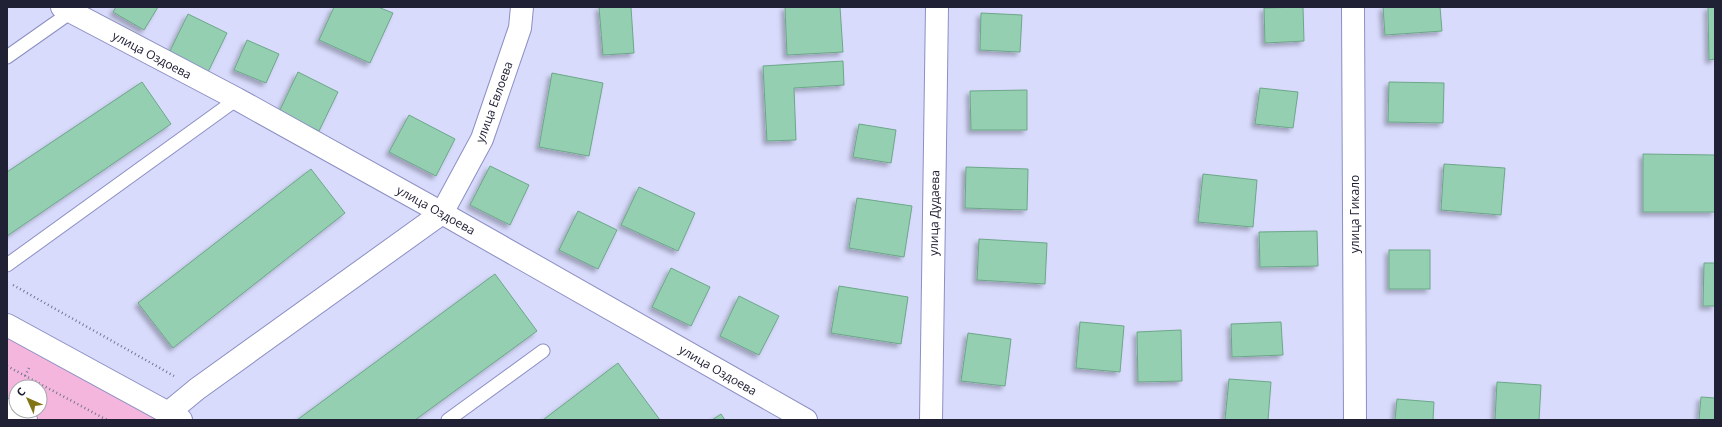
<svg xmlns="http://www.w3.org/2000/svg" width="1722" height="427" viewBox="0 0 1722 427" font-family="'Open Sans',sans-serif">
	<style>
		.green { fill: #f5b6dd; fill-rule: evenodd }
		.building { fill: #93cfb0; stroke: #6ca789; filter: url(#shadow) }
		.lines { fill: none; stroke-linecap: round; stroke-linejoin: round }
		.service-casing { stroke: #8c8fc2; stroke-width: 15 }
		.minor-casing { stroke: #8c8fc2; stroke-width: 24 }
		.tertiary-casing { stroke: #8c8fc2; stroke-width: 24 }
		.path { stroke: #757791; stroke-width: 2.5; stroke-dasharray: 1 3; stroke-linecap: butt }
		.service { stroke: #fff; stroke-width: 13 }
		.minor { stroke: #fff; stroke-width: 22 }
		.tertiary { stroke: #fff; stroke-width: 22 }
		.labels { text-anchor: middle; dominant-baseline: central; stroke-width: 3; stroke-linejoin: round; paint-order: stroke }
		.street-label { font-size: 12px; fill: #202135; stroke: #fff }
	</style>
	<defs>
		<filter id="shadow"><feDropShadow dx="-3.5" dy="3.5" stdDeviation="2" flood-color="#0004"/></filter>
	</defs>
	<rect width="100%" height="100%" fill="#d8dbfc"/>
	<!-- green -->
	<path class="green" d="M 7,325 L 181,420 L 26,420 L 7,410 ZM 16,387 L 40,387 L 40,411 L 16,411 Z"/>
	<!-- building -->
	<g class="building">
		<path d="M 116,7 L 158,7 L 144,30 L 113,12 Z"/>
		<path d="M 334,7 L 378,7 L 393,13 L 370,63 L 319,40 Z"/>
		<path d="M 599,7 L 631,7 L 634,53 L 603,55 Z"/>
		<path d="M 785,7 L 840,7 L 843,52 L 787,55 Z"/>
		<path d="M 1303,7 L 1304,41 L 1265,43 L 1264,8 Z"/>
		<path d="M 1383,7 L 1440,7 L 1442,31 L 1385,35 Z"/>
		<path d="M 1708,7 L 1715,7 L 1715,59 L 1709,60 Z"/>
		<path d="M 981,13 L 1022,15 L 1020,52 L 980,50 Z"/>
		<path d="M 188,14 L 227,33 L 208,72 L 169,53 Z"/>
		<path d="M 247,40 L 279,54 L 266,83 L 234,70 Z"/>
		<path d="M 843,61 L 844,85 L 794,88 L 796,140 L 767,141 L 763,66 Z"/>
		<path d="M 298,72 L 338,92 L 319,131 L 279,112 Z"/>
		<path d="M 552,73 L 603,83 L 589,156 L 539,147 Z"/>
		<path d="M 142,82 L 171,124 L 7,236 L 7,172 Z"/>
		<path d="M 1389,82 L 1444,83 L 1443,123 L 1388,122 Z"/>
		<path d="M 1260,88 L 1298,92 L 1293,128 L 1255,124 Z"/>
		<path d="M 1027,90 L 1027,130 L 971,130 L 970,91 Z"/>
		<path d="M 409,115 L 455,139 L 436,176 L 389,152 Z"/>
		<path d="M 859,124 L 896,130 L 891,163 L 853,157 Z"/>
		<path d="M 1643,154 L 1715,155 L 1715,212 L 1643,212 Z"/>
		<path d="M 1444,164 L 1505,168 L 1501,215 L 1441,210 Z"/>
		<path d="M 490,166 L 529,185 L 510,225 L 470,205 Z"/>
		<path d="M 966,167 L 1028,169 L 1027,210 L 965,208 Z"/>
		<path d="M 311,169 L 345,213 L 173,348 L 138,303 Z"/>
		<path d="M 1203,174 L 1257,180 L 1253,227 L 1198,222 Z"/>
		<path d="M 639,187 L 695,213 L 678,251 L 621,225 Z"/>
		<path d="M 857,198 L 912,206 L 904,257 L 849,248 Z"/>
		<path d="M 578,211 L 617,230 L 598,269 L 559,250 Z"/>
		<path d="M 1317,231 L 1318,266 L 1260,267 L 1259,232 Z"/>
		<path d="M 979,239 L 1047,243 L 1045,284 L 977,280 Z"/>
		<rect x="1389" y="250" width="41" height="39"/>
		<path d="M 1704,263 L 1715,263 L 1715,306 L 1703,306 Z"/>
		<path d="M 671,268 L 710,287 L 691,326 L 652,307 Z"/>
		<path d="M 495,274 L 537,331 L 415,420 L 297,420 Z"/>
		<path d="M 839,286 L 908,297 L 901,344 L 831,333 Z"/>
		<path d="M 739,296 L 779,316 L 759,355 L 720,336 Z"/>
		<path d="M 1080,322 L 1124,326 L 1120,372 L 1076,368 Z"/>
		<path d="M 1281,322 L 1283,355 L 1232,357 L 1231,324 Z"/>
		<path d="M 1181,330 L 1182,381 L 1138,382 L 1137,332 Z"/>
		<path d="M 968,333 L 1011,339 L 1005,386 L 961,381 Z"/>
		<path d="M 618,363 L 660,420 L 543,420 Z"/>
		<path d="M 1229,379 L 1271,382 L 1268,420 L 1225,420 Z"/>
		<path d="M 1497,382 L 1541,385 L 1539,420 L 1495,420 Z"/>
		<path d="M 1701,397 L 1715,398 L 1715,420 L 1699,420 Z"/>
		<path d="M 1397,399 L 1434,402 L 1433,420 L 1395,420 Z"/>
		<path d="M 721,414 L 725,420 L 712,420 Z"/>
	</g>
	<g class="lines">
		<defs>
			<g id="service">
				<path d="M 7,57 L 71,12"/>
				<path d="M 7,265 L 237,99"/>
				<path d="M 448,420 L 543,351"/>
			</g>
			<g id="minor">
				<path d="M 62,7 L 237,99 L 442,213 L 806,420"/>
				<path d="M 1353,7 L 1355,420"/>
				<path d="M 168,413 L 197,389 L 442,213 L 482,139 L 520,28 L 522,7"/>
				<path d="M 931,420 L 937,7"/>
			</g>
			<g id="tertiary">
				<path d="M 7,325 L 181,420"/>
				<path d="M 7,410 L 26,420"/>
			</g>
		</defs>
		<!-- service casing -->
		<use href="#service" class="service-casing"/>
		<!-- minor casing -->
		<use href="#minor" class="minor-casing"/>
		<!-- tertiary casing -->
		<use href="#tertiary" class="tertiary-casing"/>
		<!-- path -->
		<g class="path">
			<path d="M 13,285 L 174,376"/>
			<path d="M 7,366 L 107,420"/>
			<path d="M 25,376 L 30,366"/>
		</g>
		<!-- service -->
		<use href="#service" class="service"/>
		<!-- minor -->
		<use href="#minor" class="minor"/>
		<!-- tertiary -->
		<use href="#tertiary" class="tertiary"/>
	</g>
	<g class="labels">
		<!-- street labels -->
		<g class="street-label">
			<text transform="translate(152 55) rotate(28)">улица Оздоева</text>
			<text transform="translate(494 102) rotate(-70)">улица Евлоева</text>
			<text transform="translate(436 210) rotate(29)">улица Оздоева</text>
			<text transform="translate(934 213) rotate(-89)">улица Дудаева</text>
			<text transform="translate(1354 214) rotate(-90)">улица Гикало</text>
			<text transform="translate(718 370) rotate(30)">улица Оздоева</text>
		</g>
	</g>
	<!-- border -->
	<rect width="1722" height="427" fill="none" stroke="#202135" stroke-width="16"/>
	<!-- north arrow -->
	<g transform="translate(28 399) rotate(315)"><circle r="19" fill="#ffffff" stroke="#a6a6ae"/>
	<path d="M0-3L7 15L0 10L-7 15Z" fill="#807416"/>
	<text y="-6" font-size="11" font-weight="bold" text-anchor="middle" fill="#202135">С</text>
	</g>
</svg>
